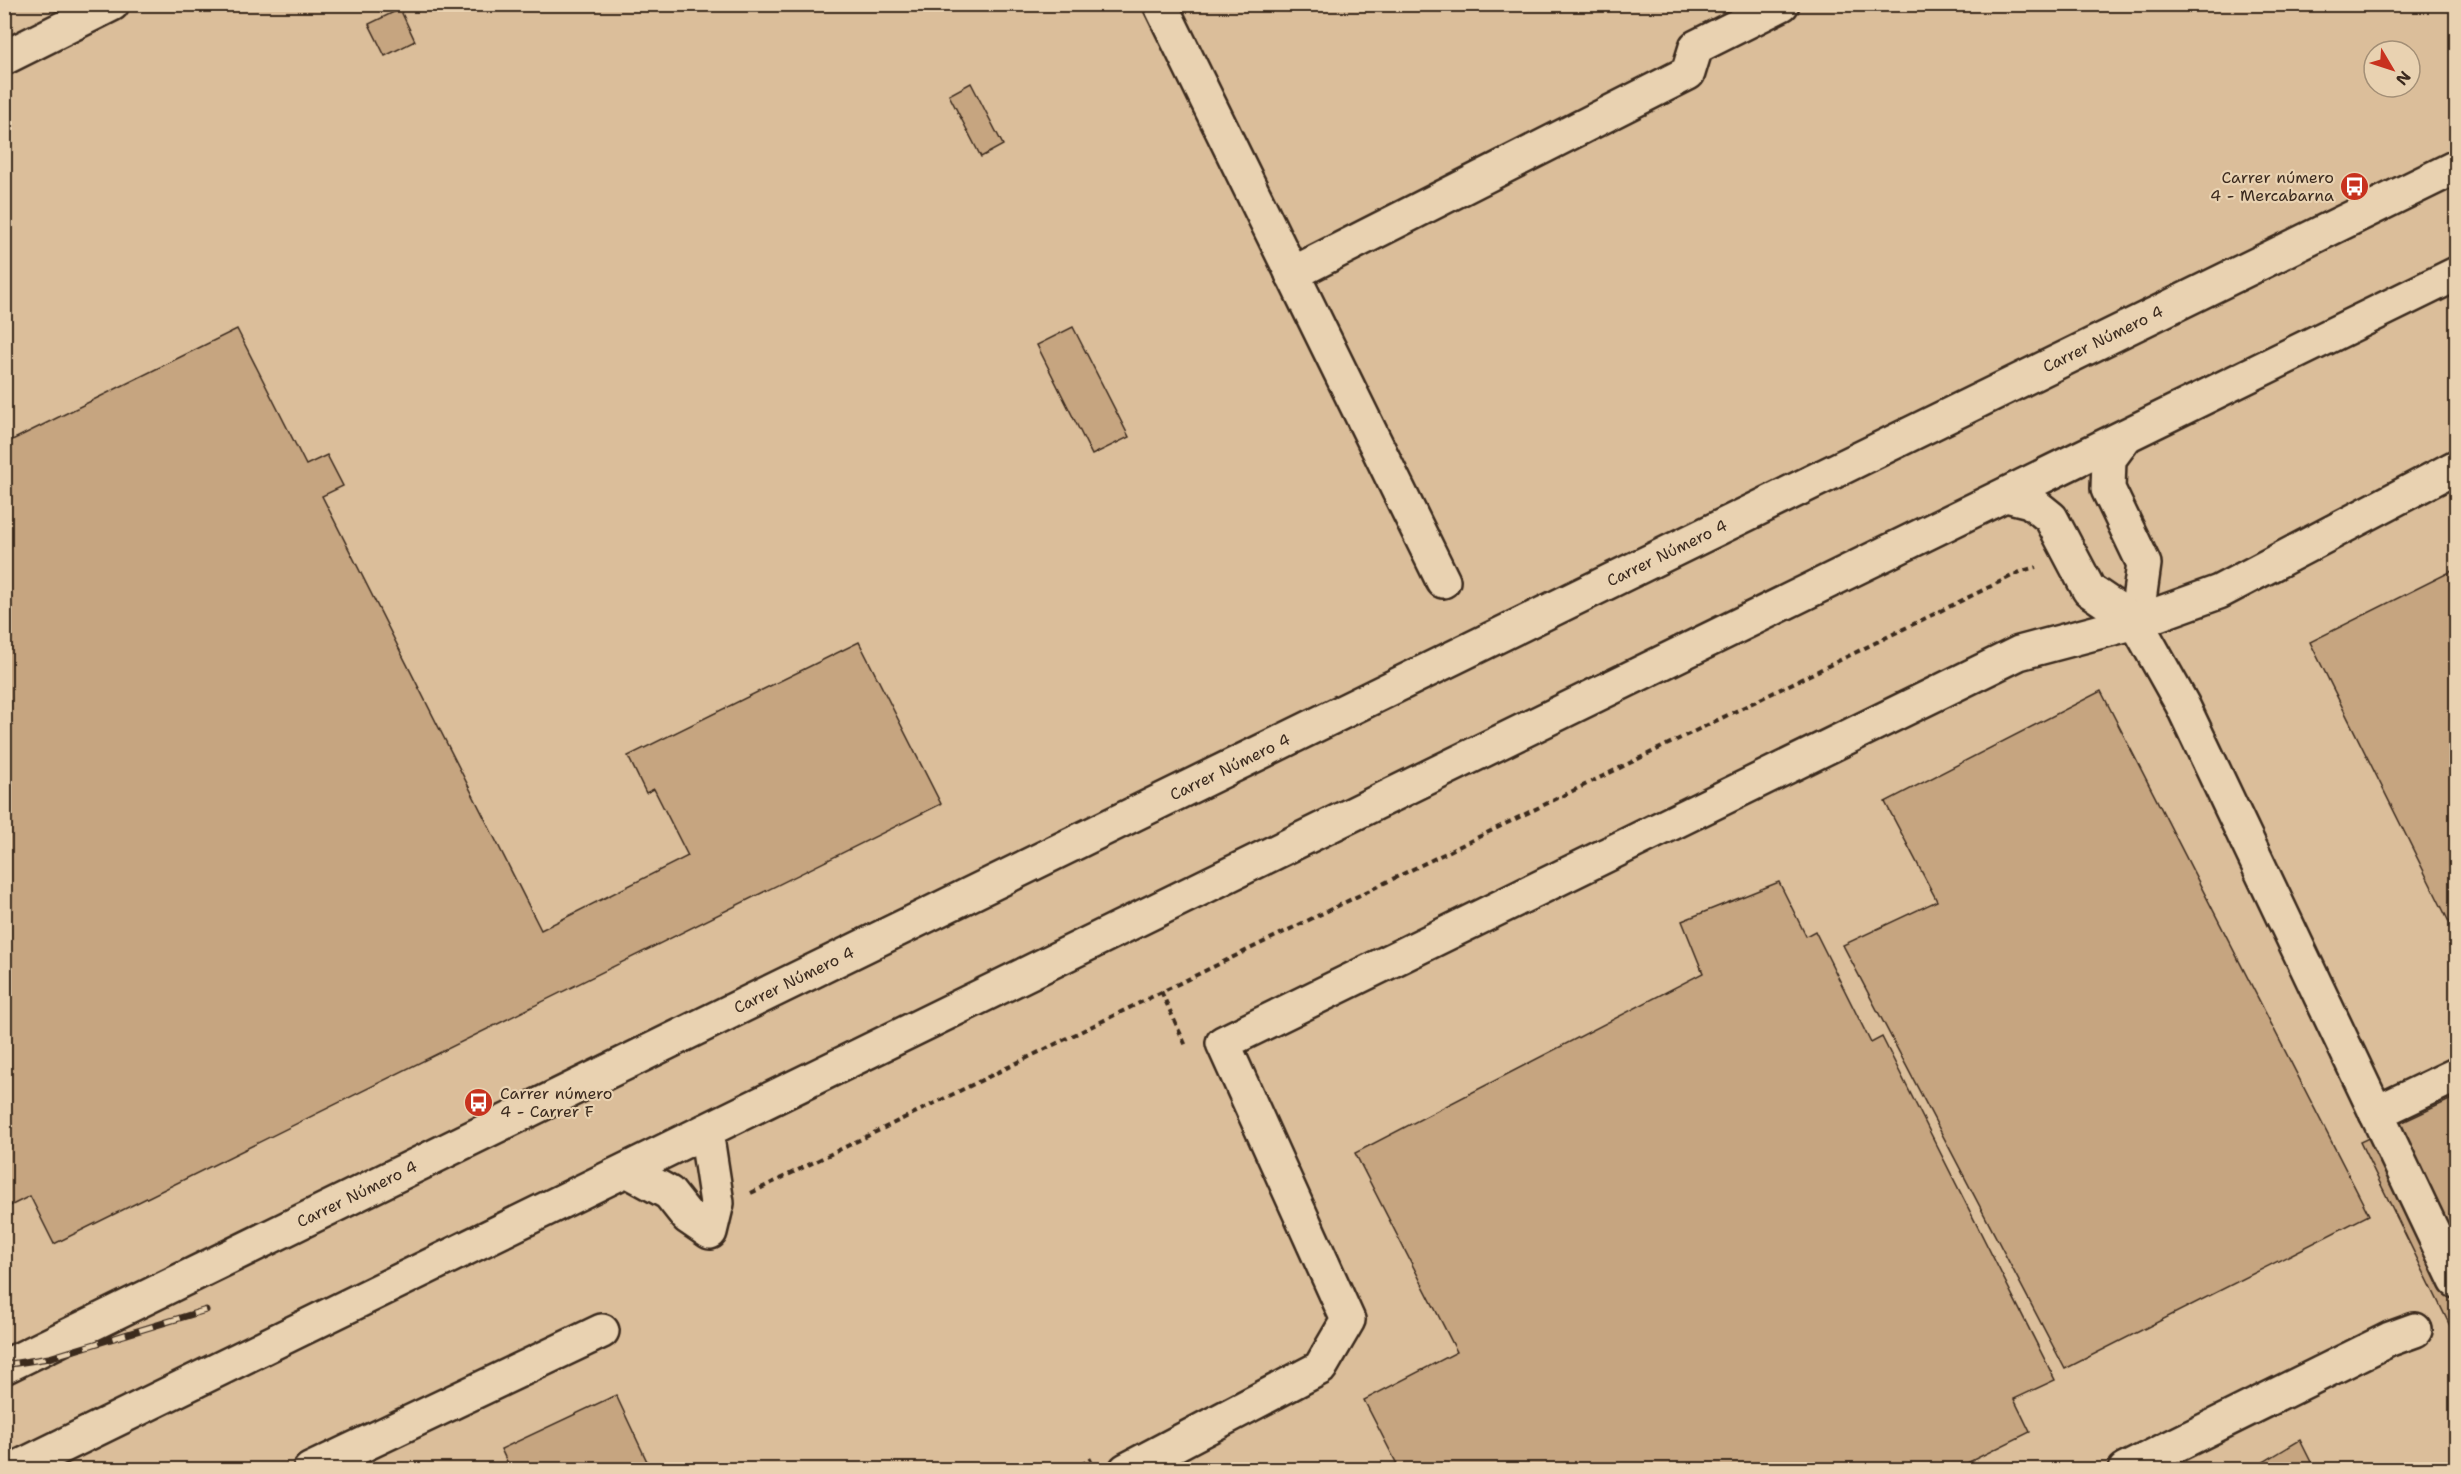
<svg xmlns="http://www.w3.org/2000/svg" width="2461" height="1474" viewBox="0 0 2461 1474" font-family="'Shantell Sans',sans-serif">
	<style>
		.built { fill: #dbbe9a; fill-rule: evenodd }
		.building { fill: #c6a580; stroke: #3b2a1e; stroke-width: 1.5 }
		.lines { fill: none; stroke-linecap: round; stroke-linejoin: round }
		.minor-casing { stroke: #3b2a1e; stroke-width: 38 }
		.path { stroke: #3b2a1e; stroke-width: 4; stroke-dasharray: 6 4.5; stroke-linecap: butt }
		.minor { stroke: #e9d2b1; stroke-width: 33 }
		.rail-casing { stroke: #3b2a1e; stroke-width: 7 }
		.rail { stroke: #e9d2b1; stroke-width: 4.5; stroke-dasharray: 14; stroke-linecap: butt }
		.labels { text-anchor: middle; dominant-baseline: central; stroke-width: 4.5; stroke-linejoin: round; paint-order: stroke }
		.poi-label { font-size: 16px; fill: #3b2a1e; stroke: #e9d2b1; text-anchor: end }
		.street-label { font-size: 16px; fill: #3b2a1e; stroke: #e9d2b1 }
	</style>
	<rect width="100%" height="100%" fill="#e8cda9"/>
	<filter id="ink" filterUnits="userSpaceOnUse"><feTurbulence type="fractalNoise" baseFrequency=".0167" numOctaves="2"/><feDisplacementMap in="SourceGraphic" scale="12" xChannelSelector="R" yChannelSelector="G"/><feConvolveMatrix kernelMatrix="1 2 1 2 8 2 1 2 1" color-interpolation-filters="sRGB"/></filter>
	<g filter="url(#ink)">
		<!-- built -->
		<path class="built" d="M 5,5 L 2456,5 L 2456,1469 L 5,1470 ZM 2374,51 L 2410,51 L 2410,87 L 2374,87 Z"/>
		<!-- building -->
		<g class="building">
			<path d="M 400,9 L 415,41 L 385,56 L 369,24 Z"/>
			<path d="M 971,83 L 1003,145 L 981,157 L 949,95 Z"/>
			<path d="M 1073,327 L 1129,437 L 1092,455 L 1037,345 Z"/>
			<path d="M 237,329 L 306,465 L 327,455 L 343,486 L 322,496 L 541,930 L 688,856 L 654,789 L 646,793 L 628,756 L 859,642 L 941,804 L 54,1244 L 30,1196 L 4,1209 L 4,444 Z"/>
			<path d="M 2456,569 L 2456,936 L 2310,642 Z"/>
			<path d="M 2101,691 L 2369,1215 L 2065,1369 L 1843,945 L 1937,901 L 1885,802 Z"/>
			<path d="M 1779,882 L 1806,936 L 1815,931 L 1871,1043 L 1882,1037 L 2055,1380 L 2014,1399 L 2030,1432 L 1953,1470 L 1400,1470 L 1364,1400 L 1457,1352 L 1355,1153 L 1703,973 L 1682,921 Z"/>
			<path d="M 2456,1097 L 2456,1338 L 2360,1142 Z"/>
			<path d="M 616,1395 L 651,1470 L 511,1470 L 501,1449 Z"/>
			<path d="M 2300,1440 L 2315,1470 L 2256,1470 L 2255,1467 Z"/>
		</g>
		<g class="lines">
			<defs>
				<g id="minor">
					<path d="M 1160,4 L 1443,581"/>
					<path d="M 4,58 L 112,4"/>
					<path d="M 1292,274 L 1688,73 L 1696,47 L 1782,4"/>
					<path d="M 2126,436 L 2109,459 L 2108,489 L 2144,564 L 2136,622"/>
					<path d="M 2006,495 L 2030,501 L 2051,518 L 2089,590 L 2136,622 L 2182,704 L 2456,1281"/>
					<path d="M 2376,1113 L 2456,1075"/>
					<path d="M 627,1170 L 669,1193 L 688,1217 L 710,1232 L 717,1203 L 706,1131"/>
					<path d="M 4,1367 L 2456,167"/>
					<path d="M 13,1470 L 2456,274"/>
					<path d="M 310,1470 L 602,1331"/>
					<path d="M 1126,1470 L 1320,1368 L 1348,1320 L 1223,1043 L 2019,653 L 2136,622 L 2219,592 L 2456,467"/>
					<path d="M 2125,1470 L 2390,1339 L 2415,1330"/>
				</g>
			</defs>
			<!-- minor casing -->
			<use href="#minor" class="minor-casing"/>
			<!-- path -->
			<g class="path">
				<path d="M 1161,991 L 1186,1046"/>
				<path d="M 751,1193 L 2022,571 L 2036,567"/>
				<path d="M 1071,1470 L 1092,1459"/>
			</g>
			<!-- minor -->
			<use href="#minor" class="minor"/>
			<defs>
				<path id="rail" d="M 4,1365 L 49,1358 L 206,1310"/>
			</defs>
			<!-- rail casing -->
			<use href="#rail" class="rail-casing"/>
			<!-- rail -->
			<use href="#rail" class="rail"/>
		</g>
	</g>
	<!-- icons -->
	<defs>
		<symbol id="bus-disc" viewBox="-11 -11 22 22"><circle r="9.5" fill="#c8321e" stroke="#e9d2b1"/><path d="M-5-6H5V4H4V6H2V4H-2V6H-4V4H-5ZM-3.5-4V0h7V-4ZM-3.5 1.2v1.5H-2V1.2ZM2 1.2v1.5H3.5V1.2Z" fill="#fff"/></symbol>
	</defs>
	<g fill-rule="evenodd">
		<use href="#bus-disc" x="2338" y="170" width="33" height="33"/>
		<use href="#bus-disc" x="462" y="1086" width="33" height="33"/>
	</g>
	<g class="labels">
		<!-- poi labels -->
		<g class="poi-label">
			<text x="2334" y="177">Carrer número<tspan x="2334" dy="18">4 - Mercabarna</tspan></text>
			<text x="500" y="1093" text-anchor="start">Carrer número<tspan x="500" dy="18">4 - Carrer F</tspan></text>
		</g>
		<!-- street labels -->
		<g class="street-label">
			<text transform="translate(2103 339) rotate(-26)">Carrer Número 4</text>
			<text transform="translate(1667 553) rotate(-26)">Carrer Número 4</text>
			<text transform="translate(1230 767) rotate(-26)">Carrer Número 4</text>
			<text transform="translate(794 980) rotate(-26)">Carrer Número 4</text>
			<text transform="translate(357 1194) rotate(-26)">Carrer Número 4</text>
		</g>
	</g>
	<!-- margin -->
	<rect width="2461" height="1474" fill="none" stroke="#e9d2b1" stroke-width="24"/>
	<rect x="12" y="12" width="2437" height="1450" fill="none" stroke="#3b2a1e" stroke-width="2" filter="url(#ink)"/>
	<!-- north arrow -->
	<g transform="translate(2392 69) rotate(129)"><circle r="28" fill="#e9d2b1" stroke="#a38f76" stroke-width="1.5"/>
	<path d="M0-4.5L10 22L0 15L-10 22Z" fill="#c8321e"/>
	<text y="-9" font-size="16" font-weight="bold" text-anchor="middle" fill="#3b2a1e">N</text>
	</g>
</svg>
